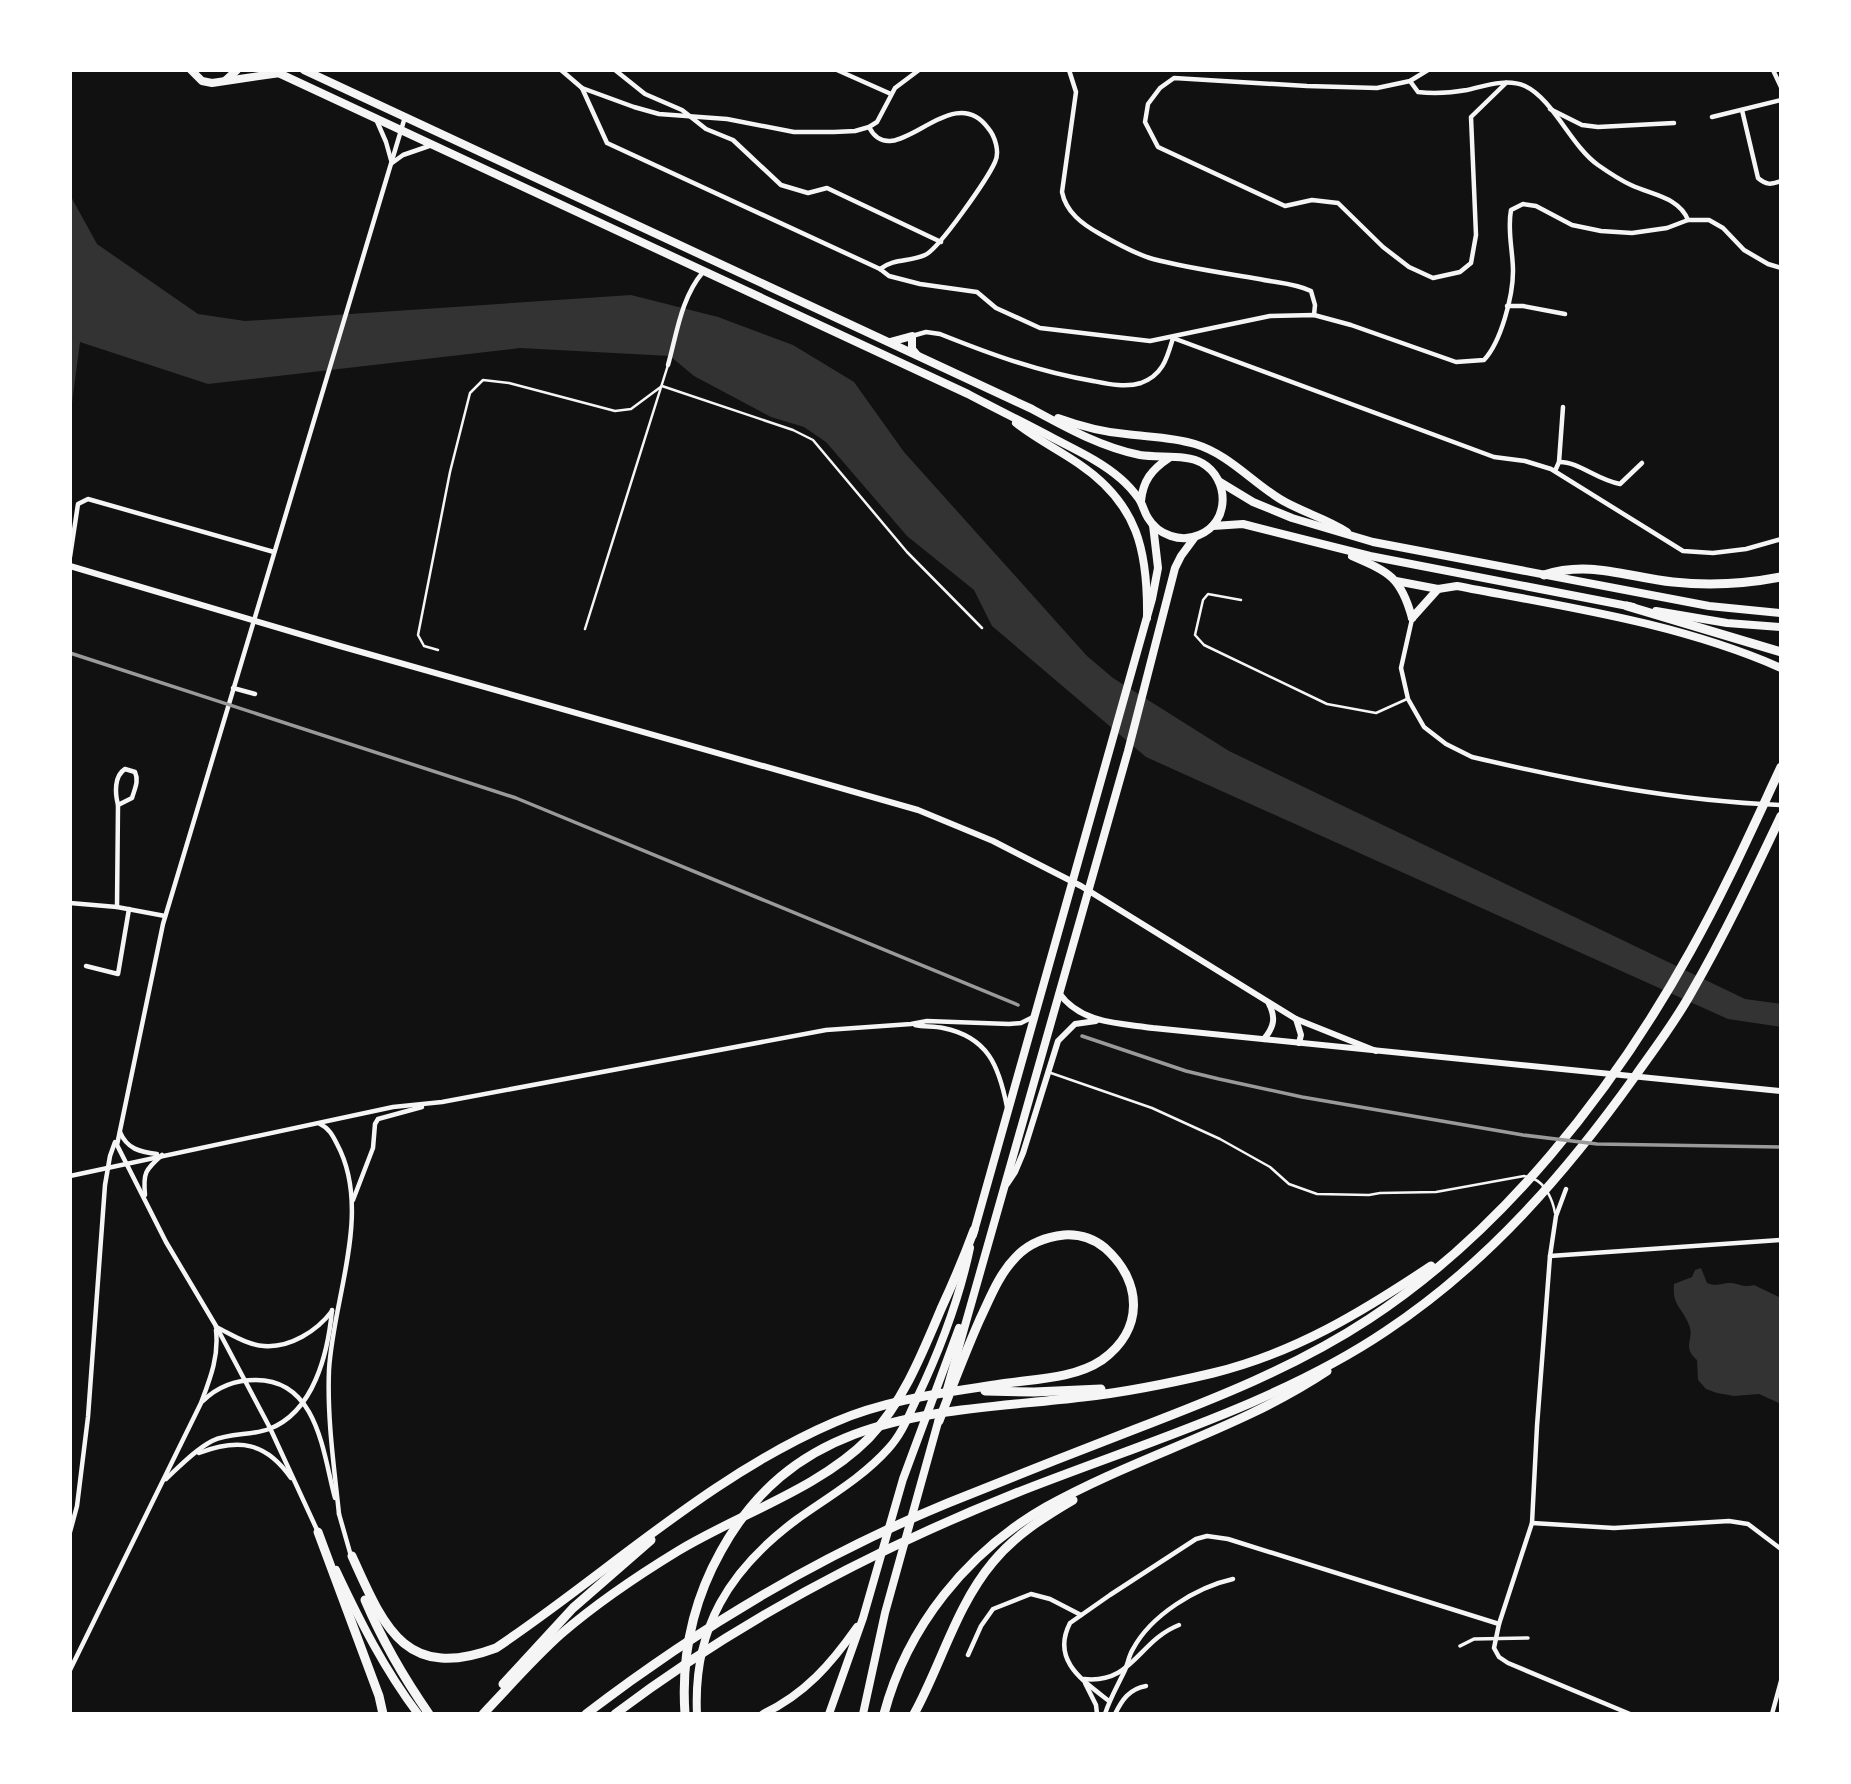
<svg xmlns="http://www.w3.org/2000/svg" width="1851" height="1784" viewBox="0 0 1851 1784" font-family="'Public Sans',sans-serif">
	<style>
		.water { fill: #333 }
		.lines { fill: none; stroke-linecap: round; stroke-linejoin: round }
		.service { stroke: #f5f5f5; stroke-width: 2.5 }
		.pedestrian { stroke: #f5f5f5; stroke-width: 3.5 }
		.minor { stroke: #f5f5f5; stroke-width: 4.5 }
		.tertiary { stroke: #f5f5f5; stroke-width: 6 }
		.primary { stroke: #f5f5f5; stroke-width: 8 }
		.trunk { stroke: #f5f5f5; stroke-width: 8 }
		.motorway { stroke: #f5f5f5; stroke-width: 9 }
		.rail { stroke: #9a9a9a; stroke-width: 3.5 }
	</style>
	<rect width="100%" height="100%" fill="#111"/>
	<!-- water -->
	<g class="water">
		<path d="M 70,195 L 97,244 L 198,314 L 245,321 L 631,295 L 718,317 L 793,345 L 854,382 L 904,452 L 1087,656 L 1113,678 L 1229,751 L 1745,999 L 1781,1004 L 1781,1027 L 1728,1019 L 1146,757 L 992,626 L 974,590 L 907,536 L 826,442 L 804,427 L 771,417 L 694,376 L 670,356 L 520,348 L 208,384 L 80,342 L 70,418 Z"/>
		<path d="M 1701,1268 L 1707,1283 C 1717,1287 1721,1283 1731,1283 C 1740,1284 1744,1288 1754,1285 L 1779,1297 L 1781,1301 L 1781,1404 L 1759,1394 L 1734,1396 L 1717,1393 L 1706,1389 L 1698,1380 L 1697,1360 C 1681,1346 1695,1340 1689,1325 C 1682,1307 1672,1306 1674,1284 L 1692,1277 L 1695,1270 Z"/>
	</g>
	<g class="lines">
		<!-- service -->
		<g class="service">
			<path d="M 1241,600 L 1208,594 L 1203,600 L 1195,635 L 1204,645 L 1327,704 L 1376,713 L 1407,699"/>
			<path d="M 585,629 L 668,365"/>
			<path d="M 438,650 L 424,646 L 418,635 L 450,472 L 470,393 L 483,380 L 509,383 L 615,411 L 631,409 L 662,386 L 793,430 L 813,440 L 907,552 L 982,628"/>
			<path d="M 1051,1073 L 1152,1108 L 1220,1139 L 1270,1167 L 1289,1184 L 1317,1194 L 1369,1195 L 1380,1193 L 1436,1192 L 1524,1176 L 1528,1177"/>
			<path d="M 1534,1179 C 1546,1184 1553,1201 1555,1213"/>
		</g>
		<!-- pedestrian -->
		<path class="pedestrian" d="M 1460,1646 L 1474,1639 L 1528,1638"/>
		<!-- minor -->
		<g class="minor">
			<path d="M 561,70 L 582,88 L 634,107 L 659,114 L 727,119 L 794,132 L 834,132 L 855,131 L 869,127 L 877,122 L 895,88 L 919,70"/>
			<path d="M 615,70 L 645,94 L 682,110 L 706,129 L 733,140 L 781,185 L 808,193 L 827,188 L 941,242"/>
			<path d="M 837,70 L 891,94"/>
			<path d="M 1069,70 L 1076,92 L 1062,192 C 1066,212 1082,224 1100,234 C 1116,243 1135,254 1153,259 C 1187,268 1224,273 1259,279 C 1277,283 1294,283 1311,291 L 1315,305 L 1314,315"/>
			<path d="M 1428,70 L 1410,81 L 1377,88 L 1307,86 L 1174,78 L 1160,88 L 1148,104 L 1145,122 L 1158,147 L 1285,206 L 1312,200 L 1338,203 L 1383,247 L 1409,267 L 1433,278 L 1460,272 L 1471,263 L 1476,235 L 1471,117 L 1506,83"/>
			<path d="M 1773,70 L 1781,87"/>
			<path d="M 1410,81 L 1418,92 C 1435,94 1450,93 1467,90 C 1485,86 1506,78 1525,86 C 1553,99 1571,146 1598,165 C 1608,172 1620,180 1631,185 C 1652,195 1679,197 1688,220"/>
			<path d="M 582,88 L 607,143 L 880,269 L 889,276 L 920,284 L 977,292 L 996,308 L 1040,328 L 1150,341 L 1270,316 L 1314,315 L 1351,325 L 1456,362 L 1484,360 C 1501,342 1513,296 1513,271 C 1513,251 1507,231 1511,210 L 1523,204 L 1536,206 L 1572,225 L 1601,231 L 1632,233 L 1667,228 L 1688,220 L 1709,220 L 1723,228 L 1744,250 L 1768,264 L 1781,268"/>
			<path d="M 1550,109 L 1582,125 L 1598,127 L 1674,123"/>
			<path d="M 1742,110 L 1758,178 C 1766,185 1771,185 1781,181"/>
			<path d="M 1712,117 L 1781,100"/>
			<path d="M 376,119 L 386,142 L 391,160"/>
			<path d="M 869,127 C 894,176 951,77 988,128 C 995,136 1000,152 995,162 C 988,178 939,249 925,255 C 910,262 894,258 880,269"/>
			<path d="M 392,163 L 403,155 L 432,145"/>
			<path d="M 1507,306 L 1523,306 L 1565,314"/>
			<path d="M 912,336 L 926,332 L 940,334 C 990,354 1039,372 1093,381 C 1108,384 1126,388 1141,383 C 1163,375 1167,358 1173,338 L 1494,457 L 1525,461 L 1551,469 L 1683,551 L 1713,553 L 1746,549 L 1781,539"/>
			<path d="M 668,365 C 677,333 681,298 703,272"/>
			<path d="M 1559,462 C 1577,461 1599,481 1620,484 L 1642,463"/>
			<path d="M 1555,471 L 1559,462 L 1563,407"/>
			<path d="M 70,557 L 78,504 L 88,499 L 274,552"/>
			<path d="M 1412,619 L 1401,668 L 1408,699 L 1424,727 L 1446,744 L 1472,757 C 1574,781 1676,801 1781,805"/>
			<path d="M 233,688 L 255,694"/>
			<path d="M 125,769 L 135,772 C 139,781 135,788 132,798 L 118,805 C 115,793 114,776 125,769 Z"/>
			<path d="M 70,903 L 117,907 L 165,916"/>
			<path d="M 117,907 L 118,805"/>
			<path d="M 86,966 L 118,974 L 129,909"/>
			<path d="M 915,1025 C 924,1027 934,1026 943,1028 C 988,1037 999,1066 1007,1107"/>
			<path d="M 320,1124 C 329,1128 333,1136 337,1144 C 373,1211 333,1298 329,1370 C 327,1418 334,1466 339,1514"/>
			<path d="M 120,1132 C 127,1149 140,1152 157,1154"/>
			<path d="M 70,1176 L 393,1107 L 442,1102 L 826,1030 L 911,1024 L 927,1021 L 1009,1024 L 1021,1023 L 1033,1017"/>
			<path d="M 1566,1189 L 1556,1216 L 1550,1256 L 1537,1426 L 1532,1523 L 1499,1624 L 1494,1648 L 1499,1657 L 1508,1663 L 1630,1714"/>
			<path d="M 145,1195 C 143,1173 145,1170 162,1155"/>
			<path d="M 353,1200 L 373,1148 L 375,1124 L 378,1119 L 422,1107"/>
			<path d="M 1550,1256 L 1781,1240"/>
			<path d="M 216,1327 C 231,1334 247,1345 264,1346 C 290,1348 317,1331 332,1311"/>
			<path d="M 203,1401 C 218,1386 235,1380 256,1380 C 318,1380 323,1454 335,1498"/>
			<path d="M 199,1453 C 239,1438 266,1442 291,1478"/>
			<path d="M 166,1479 C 180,1466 195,1450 212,1441 C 230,1432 251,1436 269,1429 C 314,1412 328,1353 332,1310"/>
			<path d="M 339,1514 L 351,1556"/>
			<path d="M 1532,1523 L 1614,1528 L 1729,1521 L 1748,1524 L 1781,1549"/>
			<path d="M 70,1532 L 77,1506 L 88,1417 L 105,1185 L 110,1156 L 115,1142"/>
			<path d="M 318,1532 L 270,1428 L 216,1326 L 166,1242 L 117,1145 L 163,924 L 405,117"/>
			<path d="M 968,1655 L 981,1626 L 993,1609 L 1031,1594 L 1050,1599 L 1081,1615"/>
			<path d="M 70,1670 L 201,1403 C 210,1379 219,1357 216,1330"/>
			<path d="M 1084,1679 C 1133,1684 1138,1641 1179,1625"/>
			<path d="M 1085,1683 L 1096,1705 L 1097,1714"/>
			<path d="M 1109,1701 C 1082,1680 1051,1660 1070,1623 L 1110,1595 L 1196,1539 L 1207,1536 L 1228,1539 L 1499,1624"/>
			<path d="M 1105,1714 C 1110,1698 1118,1685 1125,1670 C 1128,1663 1129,1655 1133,1649 C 1151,1615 1197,1587 1233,1579"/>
			<path d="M 1115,1714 C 1122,1700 1129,1689 1146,1686"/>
			<path d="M 1772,1714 L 1781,1681"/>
		</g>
		<!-- tertiary -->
		<g class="tertiary">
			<path d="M 70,566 L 340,646 L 918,810 L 993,841 L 1081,886 L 1296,1019 L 1376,1051"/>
			<path d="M 1059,993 C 1081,1024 1119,1023 1153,1028 L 1781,1091"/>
			<path d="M 1296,1019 L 1301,1035 L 1299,1043"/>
			<path d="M 1264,1039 C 1274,1027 1276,1018 1269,1004"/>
			<path d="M 1007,1184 L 1015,1172 L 1023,1153 L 1058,1041 L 1075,1024 L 1096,1021"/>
		</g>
		<!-- primary -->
		<g class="primary">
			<path d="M 973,1235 L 1152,599 L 1158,568 L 1153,525"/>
			<path d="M 947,1389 L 1128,751 L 1175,568 L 1181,556 L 1195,537"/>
			<path d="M 336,1570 C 360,1621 384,1669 418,1714"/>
			<path d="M 697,1714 C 693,1628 729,1570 796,1520 C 828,1497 862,1478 888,1449 C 902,1434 909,1415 917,1398 C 940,1350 959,1300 970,1248"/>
			<path d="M 763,1714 C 805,1694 831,1664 857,1627"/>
			<path d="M 829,1714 L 863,1618 L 903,1479 L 959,1328"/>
			<path d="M 863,1714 L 885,1613 L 940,1415"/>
		</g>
		<!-- trunk -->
		<g class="trunk">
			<path d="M 191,70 L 202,81 L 212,83 L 280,73"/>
			<path d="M 272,70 L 968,394 C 996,409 1025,423 1053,438 C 1076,450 1102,462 1121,479 C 1128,485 1134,492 1139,499 C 1143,505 1144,512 1148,518 C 1158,535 1181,543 1199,535 C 1230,523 1230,479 1202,463 C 1188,454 1158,458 1140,455 C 1101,447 1067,428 1032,409 L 304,70"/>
			<path d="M 226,80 L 237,70"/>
			<path d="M 890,342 L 912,336 L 912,349 L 917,355"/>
			<path d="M 1058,418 C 1080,426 1102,432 1126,434 C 1149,437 1172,437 1195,444 C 1228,454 1251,481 1280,499 C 1301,512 1326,518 1347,532"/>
			<path d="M 1016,423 C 1036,439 1059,450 1079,464 C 1138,504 1148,551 1147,618"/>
			<path d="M 1220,482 L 1253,502 L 1292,518 L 1373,542 L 1709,606 L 1781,613"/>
			<path d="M 1141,501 C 1143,481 1151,470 1169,458"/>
			<path d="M 1213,526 L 1243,524 L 1370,556 L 1633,607"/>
			<path d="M 1352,556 C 1389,572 1401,577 1412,618"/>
			<path d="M 1396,581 L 1438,589"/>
			<path d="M 1656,611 L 1727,623 L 1781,627"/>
			<path d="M 1412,618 L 1438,589 L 1457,586 C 1566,607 1679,623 1781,668"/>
		</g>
		<!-- motorway -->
		<g class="motorway">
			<path d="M 1544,575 C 1589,560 1627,577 1673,582 C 1709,586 1745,584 1781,577"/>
			<path d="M 1627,606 L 1781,652"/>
			<path d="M 985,1391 L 1034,1392 L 1101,1389"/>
			<path d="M 318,1532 L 379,1696 L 383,1714"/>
			<path d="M 352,1556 C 384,1627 405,1682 496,1648 C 608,1573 709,1476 835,1422 C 888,1399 944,1393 1001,1384 C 1033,1379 1074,1379 1102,1360 C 1144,1330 1143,1282 1105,1248 C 1094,1239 1079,1234 1064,1235 C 1046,1237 1029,1243 1016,1257 C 999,1274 990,1298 980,1319 C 965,1353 952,1387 939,1421"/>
			<path d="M 365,1600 C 382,1640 404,1678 429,1714"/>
			<path d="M 503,1684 L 573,1608 L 651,1540"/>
			<path d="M 483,1714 C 509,1687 533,1659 561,1634 C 597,1603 637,1576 678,1551 C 739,1514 819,1489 869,1438 C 903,1402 922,1354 941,1309 C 953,1283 964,1257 974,1230"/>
			<path d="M 586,1714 C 697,1629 819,1556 948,1503 C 1010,1478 1071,1454 1133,1430 C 1214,1399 1296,1367 1369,1319 C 1503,1231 1613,1091 1690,952 C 1724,892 1752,829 1781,767"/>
			<path d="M 615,1714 C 738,1621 873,1550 1016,1493 C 1137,1445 1278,1404 1386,1331 C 1487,1264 1566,1173 1636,1075 C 1655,1048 1675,1022 1691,993 C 1724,936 1753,875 1781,816"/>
			<path d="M 685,1714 C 681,1656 693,1601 721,1551 C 800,1407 941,1414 1083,1397 C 1126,1392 1171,1383 1213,1373 C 1295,1353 1362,1312 1431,1266"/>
			<path d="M 884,1714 C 907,1627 967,1552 1046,1507 C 1137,1456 1240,1429 1327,1371"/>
			<path d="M 914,1714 C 941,1665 956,1606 993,1562 C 1014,1536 1044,1517 1073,1500"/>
		</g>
		<!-- rail -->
		<g class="rail">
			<path d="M 70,653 L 516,798 L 1018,1005"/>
			<path d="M 1082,1036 L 1186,1071 L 1219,1079 L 1302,1097 L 1523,1135 L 1597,1144 L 1781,1147"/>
		</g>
	</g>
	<!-- border -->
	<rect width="1851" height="1784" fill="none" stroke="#ffffff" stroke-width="144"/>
</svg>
